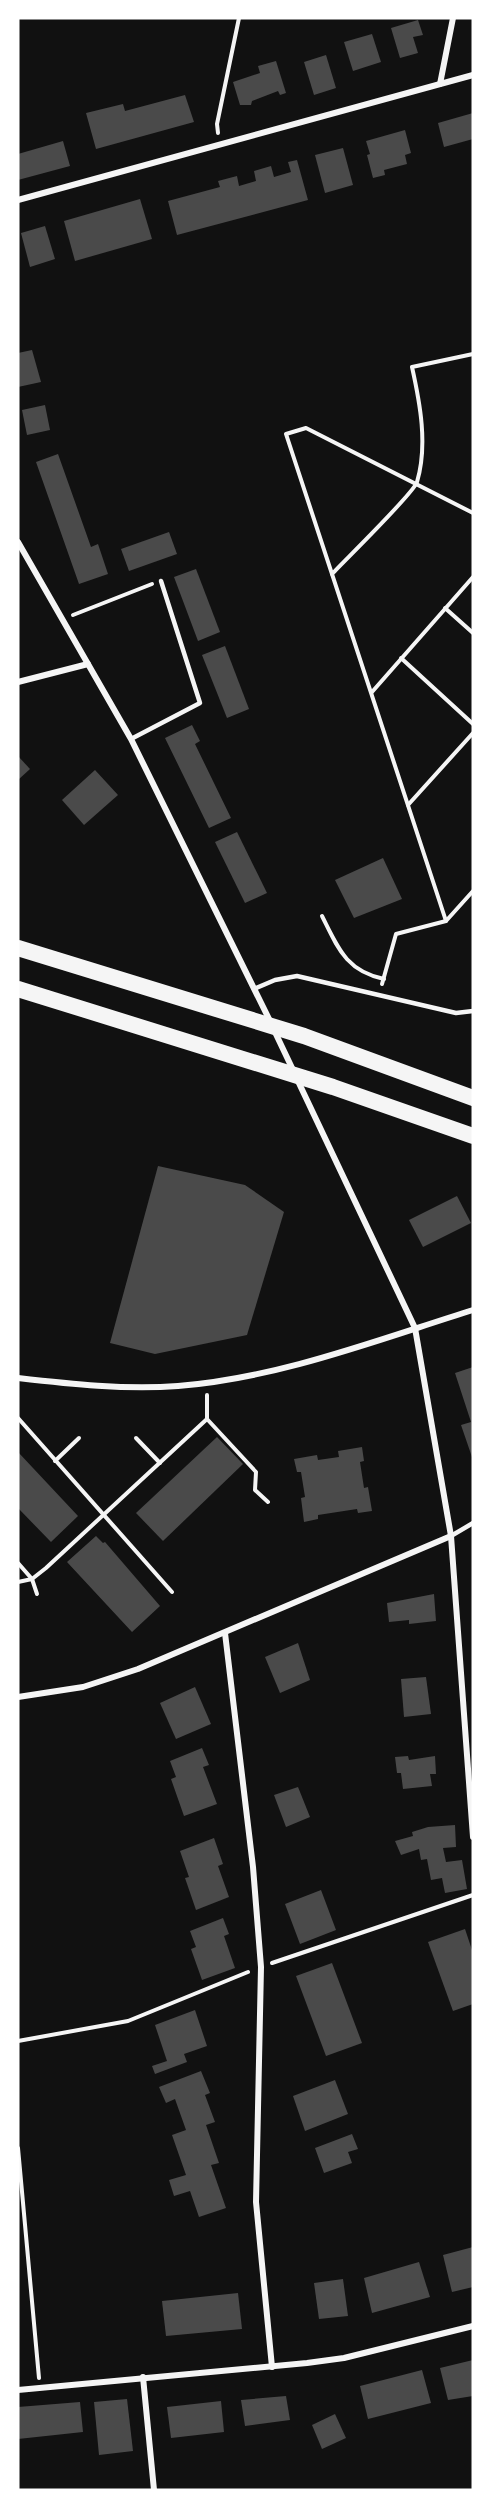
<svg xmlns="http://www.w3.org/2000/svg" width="491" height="2508" viewBox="0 0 491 2508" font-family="'Noto Sans',sans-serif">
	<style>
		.building { fill: #4a4a4a }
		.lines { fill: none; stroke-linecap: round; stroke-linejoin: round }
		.path { stroke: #f5f5f5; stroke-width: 4 }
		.service { stroke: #f5f5f5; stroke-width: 4.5 }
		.minor { stroke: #f5f5f5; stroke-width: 6 }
		.motorway { stroke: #f5f5f5; stroke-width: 16 }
	</style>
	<rect width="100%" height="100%" fill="#111"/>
	<!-- building -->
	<g class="building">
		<path d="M 418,20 L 423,35 L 413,37 L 418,53 L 400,58 L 391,28 Z"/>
		<path d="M 372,34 L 381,62 L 353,71 L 344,42 Z"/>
		<path d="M 326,55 L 336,88 L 314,95 L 304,62 Z"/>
		<path d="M 276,61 L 286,93 L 280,95 L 278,91 L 252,101 L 251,105 L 240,105 L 233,82 L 260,73 L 258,66 Z"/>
		<path d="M 185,95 L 194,122 L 96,149 L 86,113 L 123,104 L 125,111 Z"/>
		<path d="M 473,113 L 473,139 L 444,147 L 438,123 Z"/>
		<path d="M 405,130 L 411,153 L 405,155 L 407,164 L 384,170 L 385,175 L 373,178 L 367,155 L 370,154 L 366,141 Z"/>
		<path d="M 63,141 L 70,166 L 18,180 L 18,154 Z"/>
		<path d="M 343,148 L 353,185 L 325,193 L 315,155 Z"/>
		<path d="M 297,160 L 308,200 L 177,235 L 168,201 L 220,187 L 218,181 L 237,176 L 239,186 L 256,181 L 254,171 L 271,166 L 274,177 L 291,172 L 288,162 Z"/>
		<path d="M 140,199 L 152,239 L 75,261 L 64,221 Z"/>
		<path d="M 45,226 L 55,259 L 30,267 L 21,233 Z"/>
		<path d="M 32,350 L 41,382 L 18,387 L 18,353 Z"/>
		<path d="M 45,405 L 50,430 L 27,435 L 22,410 Z"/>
		<path d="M 58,454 L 91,547 L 98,544 L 108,574 L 79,584 L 36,462 Z"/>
		<path d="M 169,532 L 177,554 L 129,571 L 121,549 Z"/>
		<path d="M 196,569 L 220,632 L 198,641 L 174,577 Z"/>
		<path d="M 225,646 L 249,709 L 227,718 L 202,655 Z"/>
		<path d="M 192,725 L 200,741 L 195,744 L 231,818 L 209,828 L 165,738 Z"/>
		<path d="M 18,756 L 30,769 L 18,780 Z"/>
		<path d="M 95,770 L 118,795 L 84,825 L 62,800 Z"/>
		<path d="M 237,832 L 267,893 L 245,903 L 215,842 Z"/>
		<path d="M 383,858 L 402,899 L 354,918 L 335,880 Z"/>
		<path d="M 158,1166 L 245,1185 L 284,1212 L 247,1335 L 155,1354 L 110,1343 Z"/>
		<path d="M 457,1196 L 471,1223 L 423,1247 L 409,1220 Z"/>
		<path d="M 473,1367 L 473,1460 L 461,1425 L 471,1422 L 455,1373 Z"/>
		<path d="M 217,1437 L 243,1464 L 163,1541 L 136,1513 Z"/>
		<path d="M 362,1447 L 364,1461 L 360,1462 L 364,1488 L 368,1487 L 372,1511 L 358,1513 L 357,1509 L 318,1515 L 318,1519 L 304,1522 L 301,1498 L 305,1497 L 301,1472 L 297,1472 L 294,1459 L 317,1455 L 318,1460 L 339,1457 L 338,1451 Z"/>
		<path d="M 18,1452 L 78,1516 L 51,1542 L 18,1508 Z"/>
		<path d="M 96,1536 L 103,1543 L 105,1542 L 160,1606 L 132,1632 L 67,1562 Z"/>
		<path d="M 434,1594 L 436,1621 L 409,1624 L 409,1620 L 389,1622 L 387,1603 Z"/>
		<path d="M 298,1643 L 310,1680 L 280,1693 L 265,1657 Z"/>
		<path d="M 426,1677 L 431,1714 L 404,1717 L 401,1679 Z"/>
		<path d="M 195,1687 L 211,1724 L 176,1739 L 160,1703 Z"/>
		<path d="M 202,1748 L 209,1765 L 203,1767 L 217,1804 L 184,1816 L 171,1779 L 176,1777 L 170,1761 Z"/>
		<path d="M 408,1756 L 409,1760 L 435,1756 L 436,1774 L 430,1774 L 432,1786 L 403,1789 L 401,1773 L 397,1773 L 395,1757 Z"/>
		<path d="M 298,1787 L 310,1817 L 286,1827 L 274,1795 Z"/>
		<path d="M 455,1825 L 456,1847 L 443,1848 L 446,1862 L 462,1860 L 467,1889 L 445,1893 L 442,1878 L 431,1880 L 427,1859 L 421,1860 L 419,1849 L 401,1855 L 395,1841 L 413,1836 L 412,1832 L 428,1827 Z"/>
		<path d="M 214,1838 L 223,1864 L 218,1866 L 229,1897 L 196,1910 L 185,1878 L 189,1877 L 180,1851 Z"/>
		<path d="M 321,1890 L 336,1930 L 300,1944 L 285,1904 Z"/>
		<path d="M 223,1918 L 229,1934 L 224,1936 L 235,1968 L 202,1980 L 191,1949 L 196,1947 L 190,1931 Z"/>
		<path d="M 465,1929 L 473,1953 L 473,2004 L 453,2011 L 428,1942 Z"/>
		<path d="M 332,1963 L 362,2043 L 326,2056 L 296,1976 Z"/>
		<path d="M 195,2010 L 207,2046 L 184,2054 L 187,2062 L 155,2074 L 152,2066 L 167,2061 L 155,2025 Z"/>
		<path d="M 201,2071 L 210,2093 L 205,2095 L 215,2122 L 206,2125 L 219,2163 L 211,2165 L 226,2208 L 199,2217 L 190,2191 L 174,2196 L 169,2180 L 186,2175 L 172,2135 L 186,2130 L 175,2099 L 166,2103 L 159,2087 Z"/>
		<path d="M 335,2080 L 348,2114 L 305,2131 L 293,2096 Z"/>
		<path d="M 352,2134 L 358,2149 L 348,2152 L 352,2163 L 324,2173 L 315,2148 Z"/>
		<path d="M 473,2247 L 473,2287 L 452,2292 L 443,2255 Z"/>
		<path d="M 419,2262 L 430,2297 L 372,2313 L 364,2278 Z"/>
		<path d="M 343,2279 L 348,2316 L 319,2319 L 314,2283 Z"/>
		<path d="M 238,2293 L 242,2329 L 166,2336 L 162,2301 Z"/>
		<path d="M 473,2360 L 473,2396 L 448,2400 L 440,2368 Z"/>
		<path d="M 422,2370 L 431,2403 L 368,2419 L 360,2386 Z"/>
		<path d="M 286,2396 L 290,2420 L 245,2426 L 241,2400 Z"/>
		<path d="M 127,2399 L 133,2451 L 99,2455 L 94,2402 Z"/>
		<path d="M 221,2401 L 224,2432 L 171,2438 L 167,2407 Z"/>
		<path d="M 80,2402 L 83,2432 L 18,2439 L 18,2407 Z"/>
		<path d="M 335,2414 L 346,2438 L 322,2449 L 312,2425 Z"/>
	</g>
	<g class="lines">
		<!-- path -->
		<g class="path">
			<path d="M 218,133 L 217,124 L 239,18"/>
			<path d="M 332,574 C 345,560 414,493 417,482 C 428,445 420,403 412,367 L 473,354"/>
			<path d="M 445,608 L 473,633"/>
			<path d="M 73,615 L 152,584"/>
			<path d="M 401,658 L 473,724"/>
			<path d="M 372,692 L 473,577"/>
			<path d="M 408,805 L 473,733"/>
			<path d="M 322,916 C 338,948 346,971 384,979"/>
			<path d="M 446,921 L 286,434 L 306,428 L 473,513"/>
			<path d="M 382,984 L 396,934 L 446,921 L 473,891"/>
			<path d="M 18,1418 L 172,1592"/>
			<path d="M 207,1419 L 256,1472 L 255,1490 L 268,1502"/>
			<path d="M 136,1438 L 160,1463"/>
			<path d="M 55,1461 L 79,1438"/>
			<path d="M 18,1563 L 32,1579 L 37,1594"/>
			<path d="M 18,1582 L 32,1579 L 46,1568 L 207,1419 L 207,1395"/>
			<path d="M 272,1963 L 473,1895"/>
			<path d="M 18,2041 L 128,2021 L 248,1972"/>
			<path d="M 18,2148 L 39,2378"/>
		</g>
		<!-- service -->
		<g class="service">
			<path d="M 131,739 L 200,703 L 161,581"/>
			<path d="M 254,989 L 275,980 L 297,976 L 456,1013 L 473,1011"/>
			<path d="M 451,1536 L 473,1523"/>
		</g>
		<!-- minor -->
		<g class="minor">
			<path d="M 440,84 L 453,18"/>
			<path d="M 18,200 L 473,75"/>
			<path d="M 18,542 L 131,739 L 270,1021"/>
			<path d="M 18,682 L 88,664"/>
			<path d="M 274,1030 L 293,1070"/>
			<path d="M 297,1079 L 415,1328 L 451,1536 L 473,1837"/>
			<path d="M 18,1378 C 70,1384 125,1390 178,1386 C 279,1378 377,1340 473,1310"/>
			<path d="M 225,1633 L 253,1867 L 261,1967 L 256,2202 L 272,2367"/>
			<path d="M 18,1697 L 83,1687 L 138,1669 L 451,1536"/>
			<path d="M 143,2377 L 154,2490"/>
			<path d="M 18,2390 L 307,2363 L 344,2358 L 473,2326"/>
		</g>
		<!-- motorway -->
		<g class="motorway">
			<path d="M 18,948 L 304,1036 L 473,1098"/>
			<path d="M 18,989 L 333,1087 L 473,1136"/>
		</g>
	</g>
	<!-- border -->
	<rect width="491" height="2508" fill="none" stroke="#ffffff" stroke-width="39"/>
</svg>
